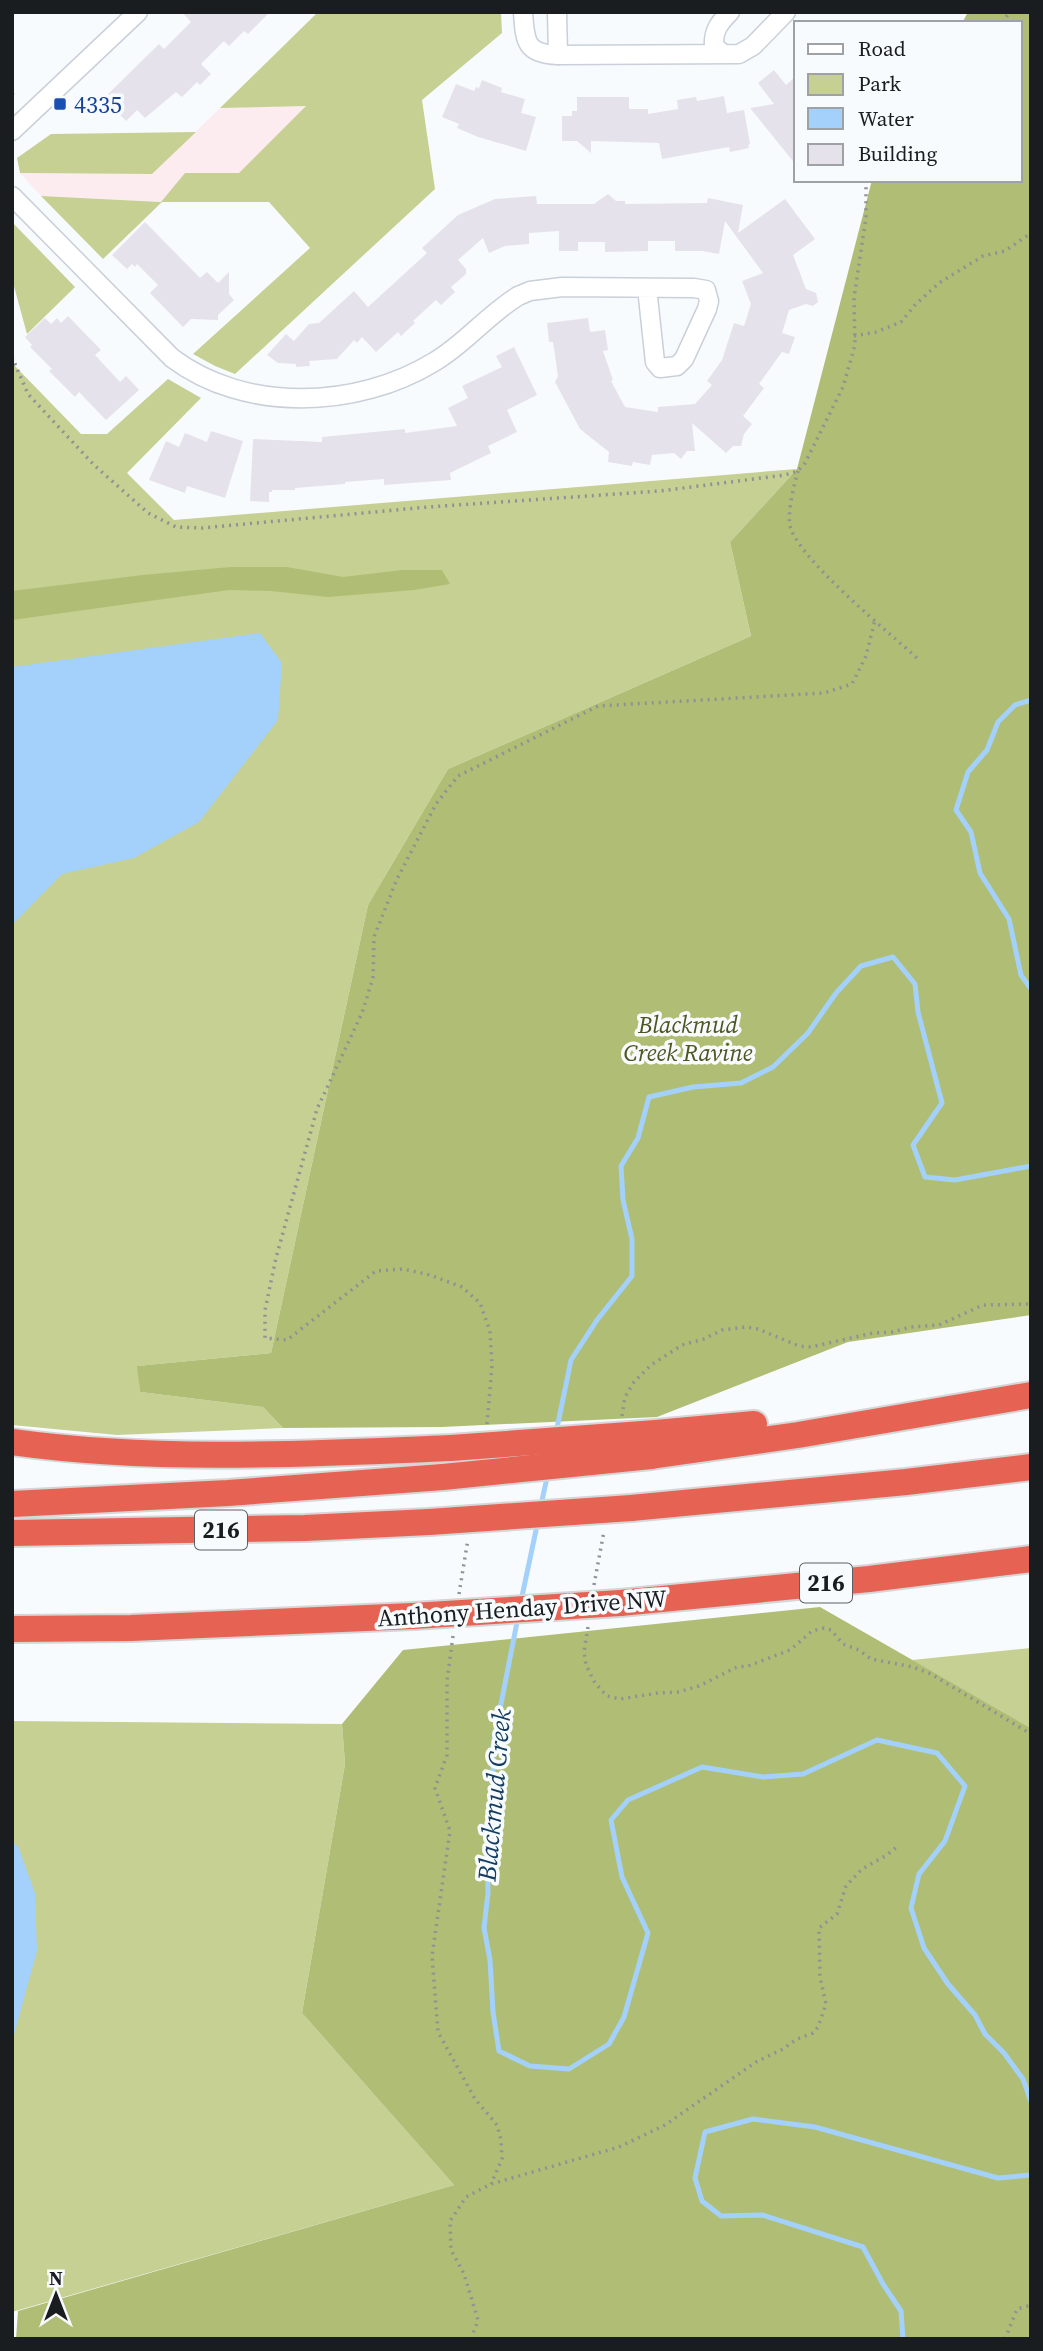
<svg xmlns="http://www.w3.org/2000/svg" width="1043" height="2351" viewBox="0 0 1043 2351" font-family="'Source Serif 4',serif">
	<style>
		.industrial { fill: #fcecf0 }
		.green { fill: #c5d092 }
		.forest { fill: #b0bd74 }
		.water { fill: #a3d1fb }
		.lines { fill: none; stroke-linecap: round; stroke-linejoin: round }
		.stream { stroke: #a3d1fb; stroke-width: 5 }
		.building { fill: #e5e2ec }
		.minor-casing { stroke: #c9d0d9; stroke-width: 21 }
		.highway-casing { stroke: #d6d6d7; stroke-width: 30 }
		.path { stroke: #8f9295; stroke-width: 3.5; stroke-dasharray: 2 5; stroke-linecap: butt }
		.minor { stroke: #fff; stroke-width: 18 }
		.highway { stroke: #e66253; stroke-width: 26 }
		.highway-bridge-casing { stroke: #d6d6d7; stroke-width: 30; stroke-linecap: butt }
		.highway-bridge { stroke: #e66253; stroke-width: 26 }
		.transit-dot { fill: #1a4fb4; stroke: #f8fbfe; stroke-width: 2.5 }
		.labels { text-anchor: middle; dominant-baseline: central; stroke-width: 7; stroke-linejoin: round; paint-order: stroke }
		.shield { fill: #f8fbfe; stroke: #5d6063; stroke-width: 2 }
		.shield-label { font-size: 23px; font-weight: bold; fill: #1a1d20 }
		.transit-label { font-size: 24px; fill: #164399; stroke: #f8fbfe; text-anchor: start }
		.park-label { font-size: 24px; font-style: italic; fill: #4d5520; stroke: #f8fbfe }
		.street-label { font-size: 24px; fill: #1a1d20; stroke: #f8fbfe }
		.water-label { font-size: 26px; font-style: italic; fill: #143e61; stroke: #f8fbfe }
	</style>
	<rect width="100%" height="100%" fill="#f8fbfe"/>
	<!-- industrial -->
	<path class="industrial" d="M 307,105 L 239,173 L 185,173 L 162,202 L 41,196 L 20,173 L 152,174 L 220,108 Z"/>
	<!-- green -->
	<g class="green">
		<path d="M 318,12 L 501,12 L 502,33 L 422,100 L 435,189 L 235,374 L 215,366 L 193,354 L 310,248 L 269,202 L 162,202 L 103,259 L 41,196 L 161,202 L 185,173 L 239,173 L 306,106 L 220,108 Z"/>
		<path d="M 196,132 L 152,174 L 20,173 L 17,158 L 51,134 Z"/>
		<path d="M 12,222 L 75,287 L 27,334 L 12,279 Z"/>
		<path d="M 12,363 L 81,434 L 107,434 L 168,379 L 201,398 L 127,473 L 174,520 L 797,469 L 730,542 L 751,636 L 448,769 L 368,905 L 271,1353 L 138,1366 L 140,1392 L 263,1407 L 283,1428 L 117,1435 L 12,1425 Z"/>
		<path d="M 1031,1648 L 1031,1728 L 912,1660 Z"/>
		<path d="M 12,1721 L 342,1724 L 345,1764 L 302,2013 L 454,2185 L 12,2312 Z"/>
	</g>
	<!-- forest -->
	<g class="forest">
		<path d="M 968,12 L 1031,12 L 1031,1315 L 848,1342 L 657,1417 L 442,1427 L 283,1428 L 263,1407 L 140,1392 L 137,1366 L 271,1353 L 368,905 L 448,769 L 751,636 L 730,542 L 797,469 L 872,180 L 1020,180 L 1020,23 L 962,23 Z"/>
		<path d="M 231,567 L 287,567 L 343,577 L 402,570 L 442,570 L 450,584 L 414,590 L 328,597 L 271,591 L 229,590 L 12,620 L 12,591 L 143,575 Z"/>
		<path d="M 820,1607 L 1031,1728 L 1031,2339 L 16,2339 L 18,2311 L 454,2185 L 302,2013 L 345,1764 L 342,1724 L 403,1650 Z"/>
	</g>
	<!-- water -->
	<g class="water">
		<path d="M 260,633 L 282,663 L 278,720 L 199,822 L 134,858 L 62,874 L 12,925 L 12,667 Z"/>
		<path d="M 12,1842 L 18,1846 L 35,1893 L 37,1951 L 12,2042 Z"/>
	</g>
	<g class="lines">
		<!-- stream -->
		<g class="stream">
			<path d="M 1031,700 L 1015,705 L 998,722 L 987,750 L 968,772 L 956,810 L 971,832 L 980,873 L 1009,919 L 1021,975 L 1031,989"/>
			<path d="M 556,1433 L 571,1360 L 597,1320 L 632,1276 L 632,1239 L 623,1200 L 621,1166 L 638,1138 L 649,1097 L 693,1087 L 741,1083 L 773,1067 L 808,1033 L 836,993 L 861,966 L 893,957 L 915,984 L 918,1012 L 942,1103 L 913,1145 L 925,1177 L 955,1180 L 1031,1166"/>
			<path d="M 541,1505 L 548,1473"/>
			<path d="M 521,1601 L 538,1521"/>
			<path d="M 518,1617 L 493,1745 L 493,1796 L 487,1847 L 488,1893 L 484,1928 L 490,1960 L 493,2012 L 499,2051 L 530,2066 L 569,2069 L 609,2044 L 624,2017 L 648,1933 L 622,1877 L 611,1820 L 628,1800 L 702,1767 L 763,1777 L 803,1774 L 877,1740 L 937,1753 L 965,1786 L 945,1841 L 919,1874 L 911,1908 L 924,1948 L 948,1984 L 975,2015 L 985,2034 L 1004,2053 L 1023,2079 L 1031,2102"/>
			<path d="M 903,2339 L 901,2311 L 883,2284 L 863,2247 L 762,2215 L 721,2216 L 702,2201 L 695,2178 L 705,2132 L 753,2119 L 815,2127 L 998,2178 L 1031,2175"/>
		</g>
	</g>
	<!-- building -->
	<g class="building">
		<path d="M 182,12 L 270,12 L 248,34 L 244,31 L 229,46 L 224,41 L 201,64 L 211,74 L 200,85 L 197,82 L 182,97 L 176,92 L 145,118 L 137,110 L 126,121 L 104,98 L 159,44 L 164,49 L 191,22 Z"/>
		<path d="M 774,70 L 786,85 L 796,76 L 796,165 L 750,108 L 774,104 L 758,83 Z"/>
		<path d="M 482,80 L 502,88 L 501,92 L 525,99 L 521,113 L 536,117 L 526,151 L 478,137 L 457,128 L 459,124 L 442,117 L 456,84 L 474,91 L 476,87 L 479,88 Z"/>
		<path d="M 724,96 L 727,113 L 744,110 L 750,144 L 748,145 L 749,148 L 730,152 L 729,147 L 662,159 L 659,143 L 591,141 L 591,153 L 577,141 L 562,141 L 562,116 L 572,116 L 572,111 L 577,111 L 577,97 L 629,97 L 629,109 L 648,109 L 648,114 L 678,109 L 677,100 L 696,97 L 697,101 Z"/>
		<path d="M 608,194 L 616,201 L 625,201 L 625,204 L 707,203 L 708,198 L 743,205 L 738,233 L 785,199 L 815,239 L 793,255 L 806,289 L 816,293 L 818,302 L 813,306 L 806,304 L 789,310 L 782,333 L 795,337 L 789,354 L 782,352 L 759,384 L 764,388 L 743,416 L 752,424 L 744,434 L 741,446 L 733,446 L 726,453 L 692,423 L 695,451 L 687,451 L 681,459 L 674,453 L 652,455 L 650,465 L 633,462 L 632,466 L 608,462 L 609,452 L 580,429 L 555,382 L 558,376 L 553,342 L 549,342 L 547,323 L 588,318 L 590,332 L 605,330 L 608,350 L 603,351 L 613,380 L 611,381 L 625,407 L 658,412 L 658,407 L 695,404 L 712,385 L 707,381 L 722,360 L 734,323 L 744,326 L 751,304 L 742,281 L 763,273 L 725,221 L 719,254 L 702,251 L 675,251 L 675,241 L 648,241 L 648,251 L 605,252 L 605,242 L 578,242 L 578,251 L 559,251 L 559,231 L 529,233 L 529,244 L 505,246 L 489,253 L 483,238 L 458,260 L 466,269 L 466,274 L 451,287 L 455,292 L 441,305 L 436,300 L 413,321 L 415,323 L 401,336 L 398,332 L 376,352 L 362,337 L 357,343 L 354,340 L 337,359 L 309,361 L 310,366 L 296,367 L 296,364 L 278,363 L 267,355 L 286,334 L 294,341 L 309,324 L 319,323 L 354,291 L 368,307 L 427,253 L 422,248 L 458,215 L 495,199 L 536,196 L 537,204 L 594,204 Z"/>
		<path d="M 145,222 L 200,278 L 207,272 L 218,283 L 229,272 L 229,294 L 234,300 L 218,315 L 218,320 L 191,319 L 183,327 L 150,293 L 158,285 L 137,264 L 135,267 L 132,264 L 127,269 L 112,255 Z"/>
		<path d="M 68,316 L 101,350 L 95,355 L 120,382 L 126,376 L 139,390 L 106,420 L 79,392 L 75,397 L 49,371 L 52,369 L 30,347 L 32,345 L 25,337 L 45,318 L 51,324 L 57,318 L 61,323 Z"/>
		<path d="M 514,347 L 537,395 L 507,410 L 517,432 L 488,446 L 491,453 L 450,473 L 451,480 L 384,485 L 384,479 L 345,482 L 345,484 L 295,488 L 295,490 L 272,490 L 272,492 L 269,492 L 269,502 L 250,501 L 253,439 L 322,442 L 322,437 L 405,429 L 405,433 L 457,426 L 448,408 L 468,398 L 462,386 L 502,367 L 496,356 Z"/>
		<path d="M 211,431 L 243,441 L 225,498 L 187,486 L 185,493 L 149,480 L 166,441 L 179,447 L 185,433 L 207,442 Z"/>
	</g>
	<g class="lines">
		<defs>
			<g id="minor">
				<path d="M 523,12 C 525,41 525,54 558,55 L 739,54 L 753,46 L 786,12"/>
				<path d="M 557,12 L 558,55"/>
				<path d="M 722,53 L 714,46 C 713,31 719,23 730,12"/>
				<path d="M 12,131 L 138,12"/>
				<path d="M 12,196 L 172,358 C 245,413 357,409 434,362 C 465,344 487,315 518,296 L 530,291 L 562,287 L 694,288 L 706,290 L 709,301 L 707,309 L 684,359 L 677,366 L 660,368 L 655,362 L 647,288"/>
			</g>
			<g id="highway">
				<path d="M 656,1433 L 754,1424"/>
				<path d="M 12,1442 C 156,1462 305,1454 451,1448"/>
				<path d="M 651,1456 L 798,1435 L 1031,1395"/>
				<path d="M 12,1504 L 228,1493 L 443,1477"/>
				<path d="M 631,1508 L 906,1482 L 1031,1467"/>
				<path d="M 12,1533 L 305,1528 L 429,1522"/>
				<path d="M 620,1603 L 869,1579 L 1031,1559"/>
				<path d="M 12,1629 L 131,1628 L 413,1616"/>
			</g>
		</defs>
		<!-- minor casing -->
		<use href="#minor" class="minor-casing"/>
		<!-- highway casing -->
		<use href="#highway" class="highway-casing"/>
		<!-- path -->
		<g class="path">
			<path d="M 1003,23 L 1009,12"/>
			<path d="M 12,94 L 15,96"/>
			<path d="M 854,336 L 876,332 L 901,322 L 915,305 L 939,283 L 983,256 L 1005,251 L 1031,233"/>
			<path d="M 12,357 L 28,394 L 94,465 L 148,513 L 176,527 L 202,528 L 428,507 L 660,491 L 785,475 L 798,471 L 805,463 L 843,387 L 855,345 L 854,298 L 866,217 L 866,180"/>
			<path d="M 798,471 C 794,485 786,516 791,529 C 804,564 889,632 919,660"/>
			<path d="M 622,1416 L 625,1397 L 634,1382 L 651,1365 L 682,1345 L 704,1339 L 722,1330 L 746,1327 L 758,1329 L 799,1346 L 811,1347 L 873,1333 L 893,1332 L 910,1327 L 939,1325 L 983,1305 L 1031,1304"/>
			<path d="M 487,1424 L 492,1366 L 490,1331 L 480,1303 L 462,1287 L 430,1275 L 403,1269 L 376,1271 L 287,1340 L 265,1338 L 265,1310 L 276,1258 L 317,1109 L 362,1013 L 373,978 L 374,937 L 397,879 L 436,804 L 458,776 L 598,706 L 824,693 L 852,684 L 866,656 L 875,620"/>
			<path d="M 594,1585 L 604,1531"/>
			<path d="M 459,1594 L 468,1539"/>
			<path d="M 588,1627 L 584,1652 L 586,1665 L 595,1683 L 607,1696 L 620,1699 L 658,1693 L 678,1692 L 699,1686 L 737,1667 L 748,1666 L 790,1650 L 812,1631 L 824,1628 L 831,1630 L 843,1644 L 859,1650 L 871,1659 L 913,1667 L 931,1674 L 1031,1734"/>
			<path d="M 453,1636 L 447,1680 L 447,1755 L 435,1788 L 450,1831 L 432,1956 L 438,2032 L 475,2099 L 497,2125 L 501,2140 L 502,2159 L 491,2184"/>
			<path d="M 471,2339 L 478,2320 L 464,2274 L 451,2250 L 450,2221 L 466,2197 L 491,2184 L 619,2147 L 665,2125 L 756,2062 L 783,2049 L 797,2039 L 813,2033 L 818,2027 L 826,2004 L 820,1977 L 819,1928 L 837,1914 L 846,1886 L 862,1869 L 887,1855 L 898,1846"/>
			<path d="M 1005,2339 L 1017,2309 L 1031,2305"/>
		</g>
		<!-- minor -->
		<use href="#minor" class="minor"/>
		<!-- highway -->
		<use href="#highway" class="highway"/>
		<defs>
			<g id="highway-bridge">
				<path d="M 451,1448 L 656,1433"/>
				<path d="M 443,1477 L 651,1456"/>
				<path d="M 429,1522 L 631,1508"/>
				<path d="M 413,1616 L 620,1603"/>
			</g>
		</defs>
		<!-- highway-bridge casing -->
		<use href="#highway-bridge" class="highway-bridge-casing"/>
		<!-- highway-bridge -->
		<use href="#highway-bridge" class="highway-bridge"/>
	</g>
	<!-- markers -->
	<rect class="transit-dot" x="53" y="97" width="14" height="14" rx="3.5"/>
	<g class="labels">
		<!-- shield labels -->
		<g class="shield">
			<rect x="195" y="1510.5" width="52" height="39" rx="5"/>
			<rect x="800" y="1563.5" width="52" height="39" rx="5"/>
		</g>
		<g class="shield-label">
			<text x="221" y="1530">216</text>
			<text x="826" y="1583">216</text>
		</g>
		<!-- transit labels -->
		<g class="transit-label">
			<text x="74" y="104">4335</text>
		</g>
		<!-- park labels -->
		<g class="park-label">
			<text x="688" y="1024">Blackmud<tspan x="688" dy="28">Creek Ravine</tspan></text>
		</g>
		<!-- street labels -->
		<g class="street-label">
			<text transform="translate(522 1608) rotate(-4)">Anthony Henday Drive NW</text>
		</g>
		<!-- water labels -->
		<g class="water-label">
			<text transform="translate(494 1795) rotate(-85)">Blackmud Creek</text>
		</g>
	</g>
	<!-- border -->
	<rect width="1043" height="2351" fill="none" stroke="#1a1d20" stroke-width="28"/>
	<!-- legend -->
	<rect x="794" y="21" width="228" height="161" fill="#f8fbfe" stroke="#9fa2a5" stroke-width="2"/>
	<rect x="808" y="44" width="35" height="10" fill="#ffffff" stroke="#9fa2a5" stroke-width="2"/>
	<text x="858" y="56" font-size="21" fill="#1a1d20">Road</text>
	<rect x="808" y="74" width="35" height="21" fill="#c5d092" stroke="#9fa2a5" stroke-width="2"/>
	<text x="858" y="91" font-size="21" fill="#1a1d20">Park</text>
	<rect x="808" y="108" width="35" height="21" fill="#a3d1fb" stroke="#9fa2a5" stroke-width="2"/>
	<text x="858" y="126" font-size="21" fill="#1a1d20">Water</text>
	<rect x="808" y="144" width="35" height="21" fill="#e5e2ec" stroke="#9fa2a5" stroke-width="2"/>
	<text x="858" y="161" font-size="21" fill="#1a1d20">Building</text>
	<!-- north arrow -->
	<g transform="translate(56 2295)" stroke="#f8fbfe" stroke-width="5" paint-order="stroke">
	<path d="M0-5L12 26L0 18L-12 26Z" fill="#1a1d20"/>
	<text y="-10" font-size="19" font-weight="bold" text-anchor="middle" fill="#1a1d20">N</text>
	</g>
</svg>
